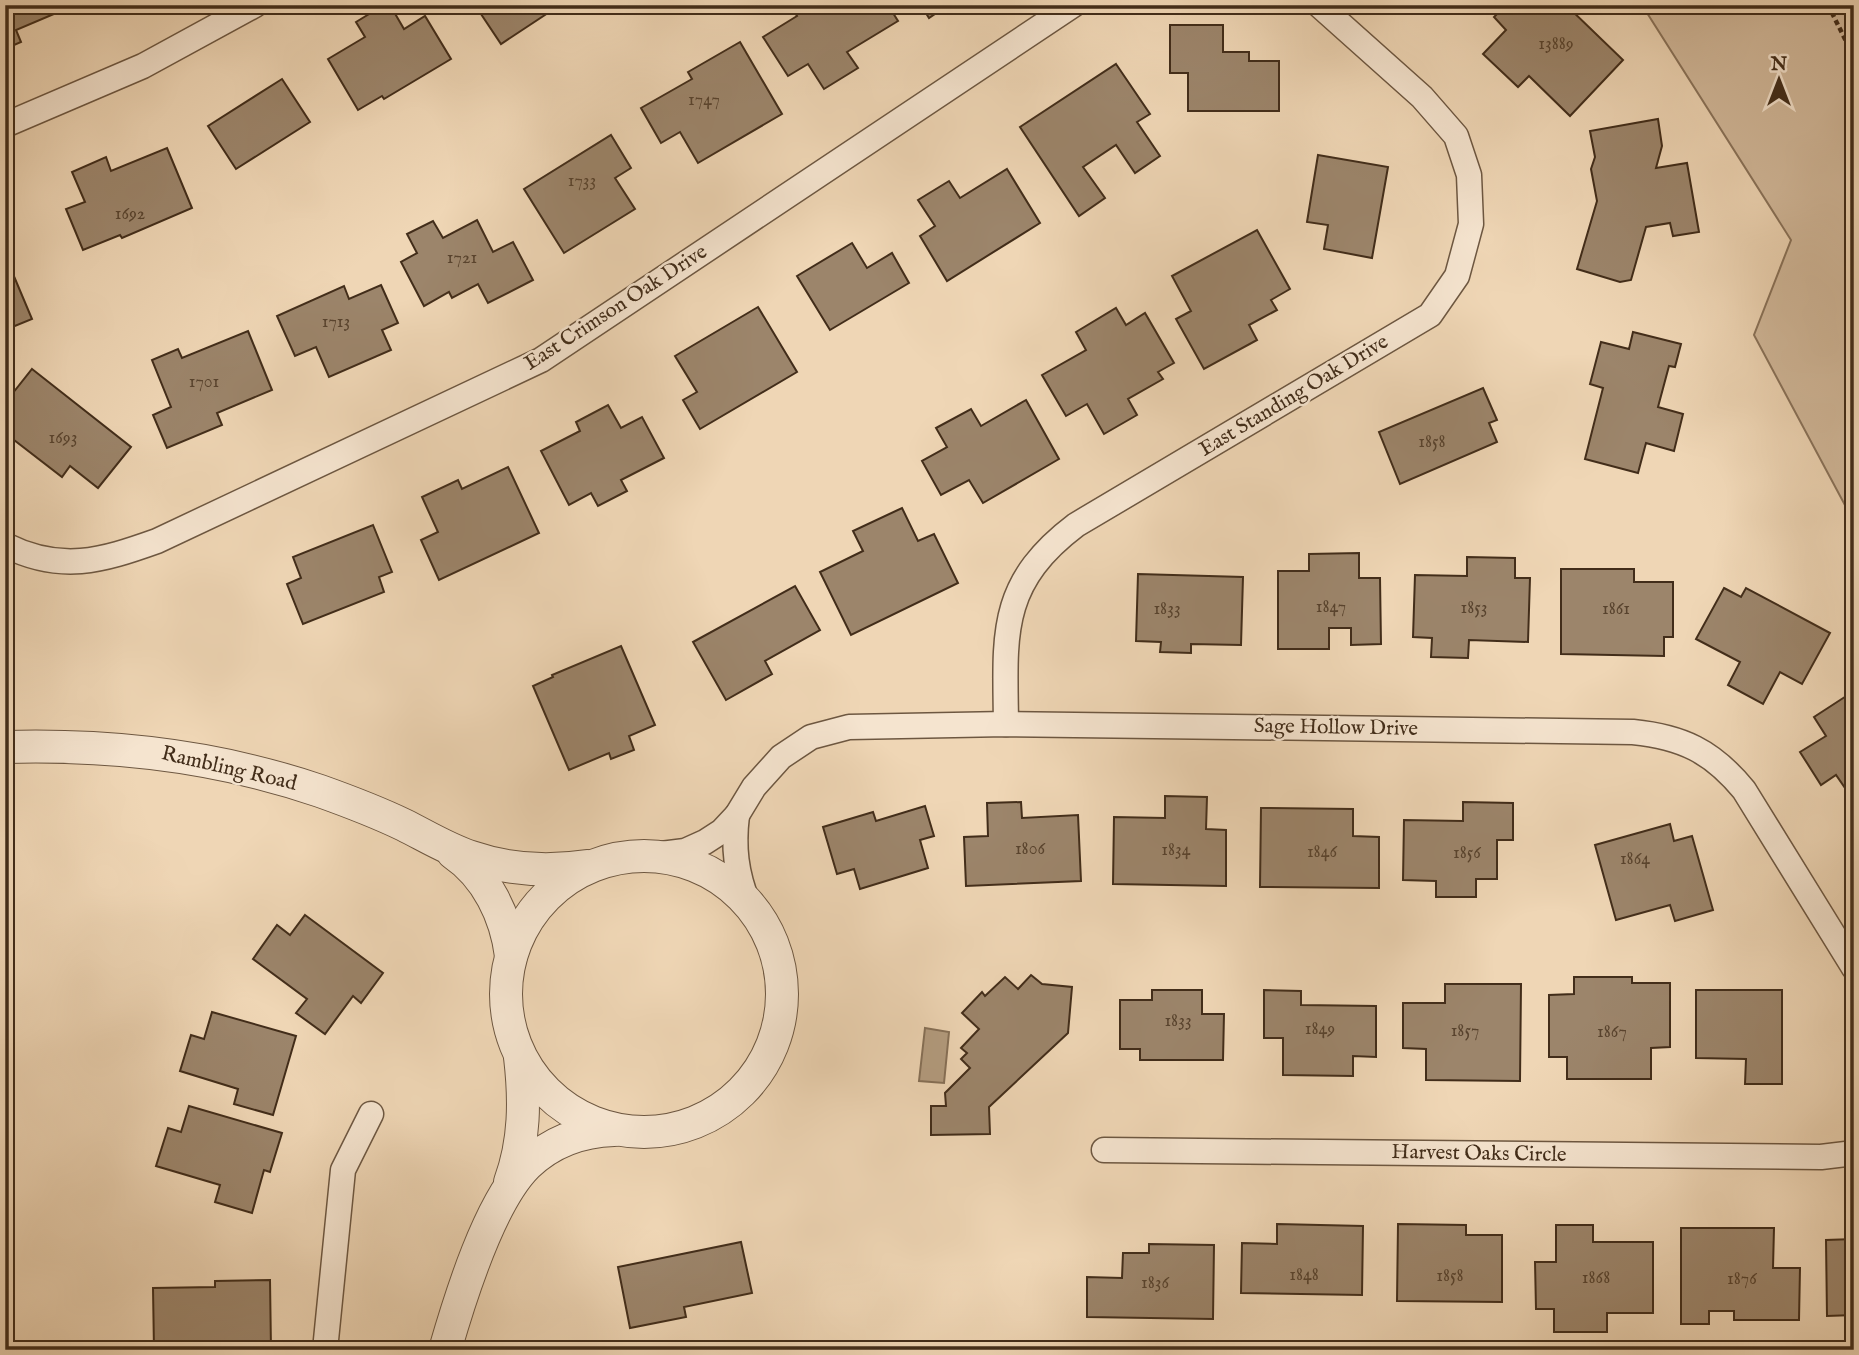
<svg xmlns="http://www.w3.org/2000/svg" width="1859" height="1355" viewBox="0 0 1859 1355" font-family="'IM FELL English',serif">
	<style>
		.green { fill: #d2b99b; stroke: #8a735a; stroke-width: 2 }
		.water { fill: #b49d80; stroke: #867057; stroke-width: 2 }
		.building { fill: #9c856b; stroke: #422d1a; stroke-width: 2 }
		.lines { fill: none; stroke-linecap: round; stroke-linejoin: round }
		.minor-casing { stroke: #6d5741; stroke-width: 27 }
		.tertiary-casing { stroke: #6d5741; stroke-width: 34 }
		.path { stroke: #422d1a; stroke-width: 4.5; stroke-dasharray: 5 3.5; stroke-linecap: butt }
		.minor { stroke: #f5e4cf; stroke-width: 24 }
		.tertiary { stroke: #f5e4cf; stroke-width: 32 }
		.labels { text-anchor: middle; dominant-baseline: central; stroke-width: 5; stroke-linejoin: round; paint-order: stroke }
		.number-label { font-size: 18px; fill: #58432e }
		.street-label { font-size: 21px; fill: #422d1a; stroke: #f5e4cf }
	</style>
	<rect width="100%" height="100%" fill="#efd6b5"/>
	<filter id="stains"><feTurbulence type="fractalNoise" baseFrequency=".00286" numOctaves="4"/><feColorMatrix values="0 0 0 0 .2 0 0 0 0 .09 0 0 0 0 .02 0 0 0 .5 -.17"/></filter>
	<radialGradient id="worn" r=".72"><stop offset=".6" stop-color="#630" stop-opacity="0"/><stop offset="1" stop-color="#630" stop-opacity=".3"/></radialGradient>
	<!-- green -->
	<path class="green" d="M 1642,5 L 1854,5 L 1854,522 L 1754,335 L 1791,240 Z"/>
	<!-- water -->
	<path class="water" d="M 925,1028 L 949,1032 L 944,1083 L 919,1081 Z"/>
	<!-- building -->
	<g class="building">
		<path d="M 5,5 L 66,5 L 68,8 L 16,30 L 21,42 L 5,49 Z"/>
		<path d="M 384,5 L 390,5 L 404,29 L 425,16 L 451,59 L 384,99 L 382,96 L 358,110 L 328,59 L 365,37 L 356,22 Z"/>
		<path d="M 475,5 L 560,5 L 501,44 Z"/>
		<path d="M 790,5 L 888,5 L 898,21 L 847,52 L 858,68 L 824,89 L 808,64 L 788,76 L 763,37 L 797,16 Z"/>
		<path d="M 921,5 L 948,5 L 929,18 Z"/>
		<path d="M 1506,5 L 1566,5 L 1623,60 L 1570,116 L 1529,76 L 1518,87 L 1483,54 L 1506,30 L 1494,17 Z"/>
		<path d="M 1170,25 L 1223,25 L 1223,52 L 1249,52 L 1249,61 L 1279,61 L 1279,111 L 1188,111 L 1188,73 L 1170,73 Z"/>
		<path d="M 740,42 L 782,114 L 698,163 L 680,132 L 661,143 L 641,108 L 692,79 L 688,72 Z"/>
		<path d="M 1116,64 L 1150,114 L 1137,122 L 1160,156 L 1135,173 L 1116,145 L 1083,167 L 1105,198 L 1079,216 L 1020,127 Z"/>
		<path d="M 282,79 L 310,122 L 236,169 L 208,126 Z"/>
		<path d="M 1658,119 L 1662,146 L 1656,168 L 1687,163 L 1699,232 L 1673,236 L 1670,223 L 1646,227 L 1631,280 L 1620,282 L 1577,269 L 1597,201 L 1591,169 L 1595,157 L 1590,131 Z"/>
		<path d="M 611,135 L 631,168 L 615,178 L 635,209 L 564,253 L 524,189 Z"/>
		<path d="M 167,148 L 192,208 L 122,238 L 120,235 L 83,250 L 66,209 L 85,202 L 72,172 L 106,157 L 111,171 Z"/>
		<path d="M 1318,155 L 1388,167 L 1372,258 L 1324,249 L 1328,225 L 1307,222 Z"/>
		<path d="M 1007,169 L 1040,223 L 947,281 L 920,236 L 935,226 L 918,200 L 949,181 L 960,198 Z"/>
		<path d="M 477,220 L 493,252 L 513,242 L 533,280 L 488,303 L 478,284 L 452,298 L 449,292 L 424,306 L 401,262 L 417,253 L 407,234 L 433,221 L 443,238 Z"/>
		<path d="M 1257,230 L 1290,289 L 1271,300 L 1277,310 L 1249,325 L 1257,340 L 1204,369 L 1176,319 L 1191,311 L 1172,276 Z"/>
		<path d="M 852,243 L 867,268 L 892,253 L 909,283 L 830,330 L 797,276 Z"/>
		<path d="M 5,255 L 32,319 L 5,330 Z"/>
		<path d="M 381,285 L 398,323 L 382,330 L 391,350 L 329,377 L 316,347 L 295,356 L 277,316 L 344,286 L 349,299 Z"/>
		<path d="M 758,307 L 797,372 L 700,429 L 683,400 L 697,392 L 675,356 Z"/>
		<path d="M 1116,308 L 1126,325 L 1145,313 L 1174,363 L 1158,372 L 1163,379 L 1128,399 L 1137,415 L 1104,434 L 1087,404 L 1066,416 L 1042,375 L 1086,350 L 1076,332 Z"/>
		<path d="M 248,331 L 272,390 L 217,413 L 222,425 L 167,448 L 153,415 L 171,407 L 152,360 L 178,349 L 182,358 Z"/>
		<path d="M 1633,332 L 1681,344 L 1675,367 L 1669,366 L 1658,407 L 1683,414 L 1674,451 L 1646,443 L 1638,473 L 1585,459 L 1603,388 L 1590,384 L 1601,342 L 1629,349 Z"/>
		<path d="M 32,369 L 131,447 L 98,488 L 70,466 L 62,477 L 5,433 L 5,403 Z"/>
		<path d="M 1483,388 L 1497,420 L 1489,423 L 1497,442 L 1400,484 L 1379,432 Z"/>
		<path d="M 1026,400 L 1059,459 L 983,503 L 969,480 L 941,495 L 922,461 L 947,447 L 936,428 L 971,409 L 981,426 Z"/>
		<path d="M 608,405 L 621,428 L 642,417 L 664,458 L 621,480 L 627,491 L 598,506 L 591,493 L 569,505 L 541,451 L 580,431 L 576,422 Z"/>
		<path d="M 508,467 L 539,533 L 439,580 L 421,540 L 438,532 L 422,497 L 458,480 L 462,489 Z"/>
		<path d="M 902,508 L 918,541 L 934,534 L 958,583 L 851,635 L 820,572 L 863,551 L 853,531 Z"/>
		<path d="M 373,525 L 392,572 L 379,577 L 384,592 L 303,624 L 287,584 L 301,578 L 293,557 Z"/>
		<path d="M 1359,553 L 1359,578 L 1380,578 L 1381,644 L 1351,645 L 1351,628 L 1329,628 L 1329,649 L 1278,649 L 1278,571 L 1309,571 L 1309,554 Z"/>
		<path d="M 1467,557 L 1515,558 L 1515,578 L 1530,578 L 1528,642 L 1469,640 L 1468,658 L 1431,657 L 1432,638 L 1413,637 L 1415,575 L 1467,576 Z"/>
		<path d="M 1561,569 L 1634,569 L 1634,582 L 1673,582 L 1673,637 L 1664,637 L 1664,656 L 1561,654 Z"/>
		<path d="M 1138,574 L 1243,577 L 1241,645 L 1191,644 L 1191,653 L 1160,652 L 1161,642 L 1136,641 Z"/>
		<path d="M 795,586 L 820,630 L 765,661 L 772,674 L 726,700 L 693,642 Z"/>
		<path d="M 1724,588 L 1741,597 L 1746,588 L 1830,633 L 1802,684 L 1780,672 L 1763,704 L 1728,685 L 1740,662 L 1696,639 Z"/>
		<path d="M 621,646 L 655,725 L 629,736 L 634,750 L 611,759 L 609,753 L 569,770 L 533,686 L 553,677 L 552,675 Z"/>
		<path d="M 1854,691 L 1854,801 L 1836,775 L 1821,785 L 1800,752 L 1826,736 L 1814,717 Z"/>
		<path d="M 1165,796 L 1207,797 L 1206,829 L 1226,830 L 1226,886 L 1113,884 L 1114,817 L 1165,818 Z"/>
		<path d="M 1021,802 L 1022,818 L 1078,815 L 1081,881 L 966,886 L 964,837 L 988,836 L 987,803 Z"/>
		<path d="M 1463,802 L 1513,803 L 1513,840 L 1497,840 L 1497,879 L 1476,879 L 1476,897 L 1436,897 L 1436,881 L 1403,880 L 1404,820 L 1463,821 Z"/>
		<path d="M 925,806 L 934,836 L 920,840 L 928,868 L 860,889 L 854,869 L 837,874 L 823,827 L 873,812 L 876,821 Z"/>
		<path d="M 1261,808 L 1353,809 L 1353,836 L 1379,837 L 1379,888 L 1260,887 Z"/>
		<path d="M 1670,824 L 1674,841 L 1692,836 L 1713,910 L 1675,921 L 1670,905 L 1616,920 L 1595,845 Z"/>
		<path d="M 305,915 L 383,973 L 361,1003 L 353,996 L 325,1034 L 296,1013 L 307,999 L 253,959 L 277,925 L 290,935 Z"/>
		<path d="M 1031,975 L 1042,984 L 1072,987 L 1068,1033 L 989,1107 L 990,1134 L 931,1135 L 931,1106 L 946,1106 L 945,1093 L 970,1068 L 961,1059 L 967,1053 L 961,1048 L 979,1029 L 962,1013 L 982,992 L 985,996 L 1005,977 L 1018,989 Z"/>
		<path d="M 1574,977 L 1632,977 L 1632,983 L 1670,983 L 1670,1047 L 1651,1048 L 1651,1079 L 1567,1079 L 1567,1057 L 1549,1057 L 1549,995 L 1574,994 Z"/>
		<path d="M 1445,984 L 1521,984 L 1520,1081 L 1426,1080 L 1426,1049 L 1403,1048 L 1403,1003 L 1445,1003 Z"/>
		<path d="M 1152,990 L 1202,990 L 1202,1014 L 1224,1014 L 1223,1060 L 1140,1060 L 1140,1049 L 1120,1049 L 1120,1000 L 1152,1000 Z"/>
		<path d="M 1264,990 L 1301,991 L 1301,1005 L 1376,1006 L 1376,1057 L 1353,1056 L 1353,1076 L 1283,1075 L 1283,1038 L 1264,1038 Z"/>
		<path d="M 1696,990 L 1782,990 L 1782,1084 L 1745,1084 L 1746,1059 L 1696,1058 Z"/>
		<path d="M 212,1012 L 296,1036 L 273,1115 L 234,1104 L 238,1089 L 180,1071 L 191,1035 L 204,1039 Z"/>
		<path d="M 189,1106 L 282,1133 L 270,1172 L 264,1170 L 252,1213 L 215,1202 L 220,1185 L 156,1166 L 168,1128 L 181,1132 Z"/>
		<path d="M 1277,1224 L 1363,1226 L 1362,1295 L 1241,1293 L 1242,1243 L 1277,1244 Z"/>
		<path d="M 1398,1224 L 1466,1225 L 1466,1235 L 1502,1235 L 1502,1302 L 1397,1301 Z"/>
		<path d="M 1556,1225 L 1593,1225 L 1593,1242 L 1653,1242 L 1653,1313 L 1607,1313 L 1607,1332 L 1554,1332 L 1554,1309 L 1536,1309 L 1535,1262 L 1556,1262 Z"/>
		<path d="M 1681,1228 L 1774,1228 L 1773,1268 L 1800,1268 L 1799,1320 L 1734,1320 L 1734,1311 L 1709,1311 L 1709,1324 L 1681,1324 Z"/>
		<path d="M 1854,1239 L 1854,1315 L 1827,1316 L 1826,1240 Z"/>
		<path d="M 741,1242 L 752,1293 L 684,1307 L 686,1317 L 630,1328 L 618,1267 Z"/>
		<path d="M 1149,1244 L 1214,1245 L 1213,1319 L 1087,1317 L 1087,1277 L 1122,1278 L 1123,1253 L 1149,1253 Z"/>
		<path d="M 270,1280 L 271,1350 L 154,1350 L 153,1288 L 215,1287 L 215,1281 Z"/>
	</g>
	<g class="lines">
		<defs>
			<g id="minor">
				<path d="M 5,125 L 143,66 L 255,5"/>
				<path d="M 5,545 C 61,573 101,561 157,541 L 541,360 L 1073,5"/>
				<path d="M 1006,724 C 1005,635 998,584 1076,525 L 1430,315 L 1457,276 L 1471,224 L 1469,175 L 1456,136 L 1422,97 L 1319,5"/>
				<path d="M 737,815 C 733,847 736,873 748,903"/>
				<path d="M 645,856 L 685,851 L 705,842 L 722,831 L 737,815 L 754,787 L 781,757 L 811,737 L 849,727 L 1006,724 L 1633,732 C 1682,737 1712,751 1744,790 L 1854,968"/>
				<path d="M 1104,1150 L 1821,1157 L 1854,1153"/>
				<path d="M 325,1350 L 343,1170 L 371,1114"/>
			</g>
			<g id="tertiary">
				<path d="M 5,747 C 113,744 218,756 320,791 C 348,801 377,812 404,825 C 426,836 447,849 471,857 C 509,870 547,872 587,866"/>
				<path d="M 453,853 C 487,876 506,916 511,956"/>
				<circle cx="644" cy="994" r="138"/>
				<path d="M 510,1182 C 525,1141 525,1100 520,1057"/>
				<path d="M 445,1350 C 460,1298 489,1203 527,1165 C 551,1142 582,1131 614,1130"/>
			</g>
		</defs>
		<!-- minor casing -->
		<use href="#minor" class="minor-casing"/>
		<!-- tertiary casing -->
		<use href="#tertiary" class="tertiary-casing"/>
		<!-- path -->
		<path class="path" d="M 1828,5 L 1854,57"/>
		<!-- minor -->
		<use href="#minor" class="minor"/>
		<!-- tertiary -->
		<use href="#tertiary" class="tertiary"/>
	</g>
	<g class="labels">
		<!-- number labels -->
		<g class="number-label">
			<text x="1556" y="44">13889</text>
			<text x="704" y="100">1747</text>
			<text x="582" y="181">1733</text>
			<text x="130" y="214">1692</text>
			<text x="462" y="258">1721</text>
			<text x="336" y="322">1713</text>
			<text x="204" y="382">1701</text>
			<text x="63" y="438">1693</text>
			<text x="1432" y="442">1858</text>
			<text x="1331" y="607">1847</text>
			<text x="1474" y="608">1853</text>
			<text x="1167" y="609">1833</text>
			<text x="1616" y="609">1861</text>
			<text x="1030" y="849">1806</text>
			<text x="1176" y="850">1834</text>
			<text x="1322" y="852">1846</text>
			<text x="1467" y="853">1856</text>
			<text x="1635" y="859">1864</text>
			<text x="1178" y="1021">1833</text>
			<text x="1320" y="1029">1849</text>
			<text x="1465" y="1031">1857</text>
			<text x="1612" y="1032">1867</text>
			<text x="1304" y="1275">1848</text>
			<text x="1450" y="1276">1858</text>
			<text x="1596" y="1278">1868</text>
			<text x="1742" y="1279">1876</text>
			<text x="1155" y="1283">1836</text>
		</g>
		<!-- street labels -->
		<g class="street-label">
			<text transform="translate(616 308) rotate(-33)">East Crimson Oak Drive</text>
			<text transform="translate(1294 396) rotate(-31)">East Standing Oak Drive</text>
			<text transform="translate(1336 728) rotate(1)">Sage Hollow Drive</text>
			<text transform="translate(229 769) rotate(13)">Rambling Road</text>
			<text transform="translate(1479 1154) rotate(1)">Harvest Oaks Circle</text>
		</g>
	</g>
	<!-- margin -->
	<rect width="1859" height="1355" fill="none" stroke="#efd6b5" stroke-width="28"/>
	<rect x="7" y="7" width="1845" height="1341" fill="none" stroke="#422d1a" stroke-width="3.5"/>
	<rect x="14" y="14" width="1831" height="1327" fill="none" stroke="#422d1a" stroke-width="2"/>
	<!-- north arrow -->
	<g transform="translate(1779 80)" stroke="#f5e4cf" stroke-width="5" paint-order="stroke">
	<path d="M0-5L12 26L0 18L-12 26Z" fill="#422d1a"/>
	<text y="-10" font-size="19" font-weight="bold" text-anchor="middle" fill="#422d1a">N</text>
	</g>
	<rect width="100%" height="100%" filter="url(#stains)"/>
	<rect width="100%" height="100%" fill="url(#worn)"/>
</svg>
